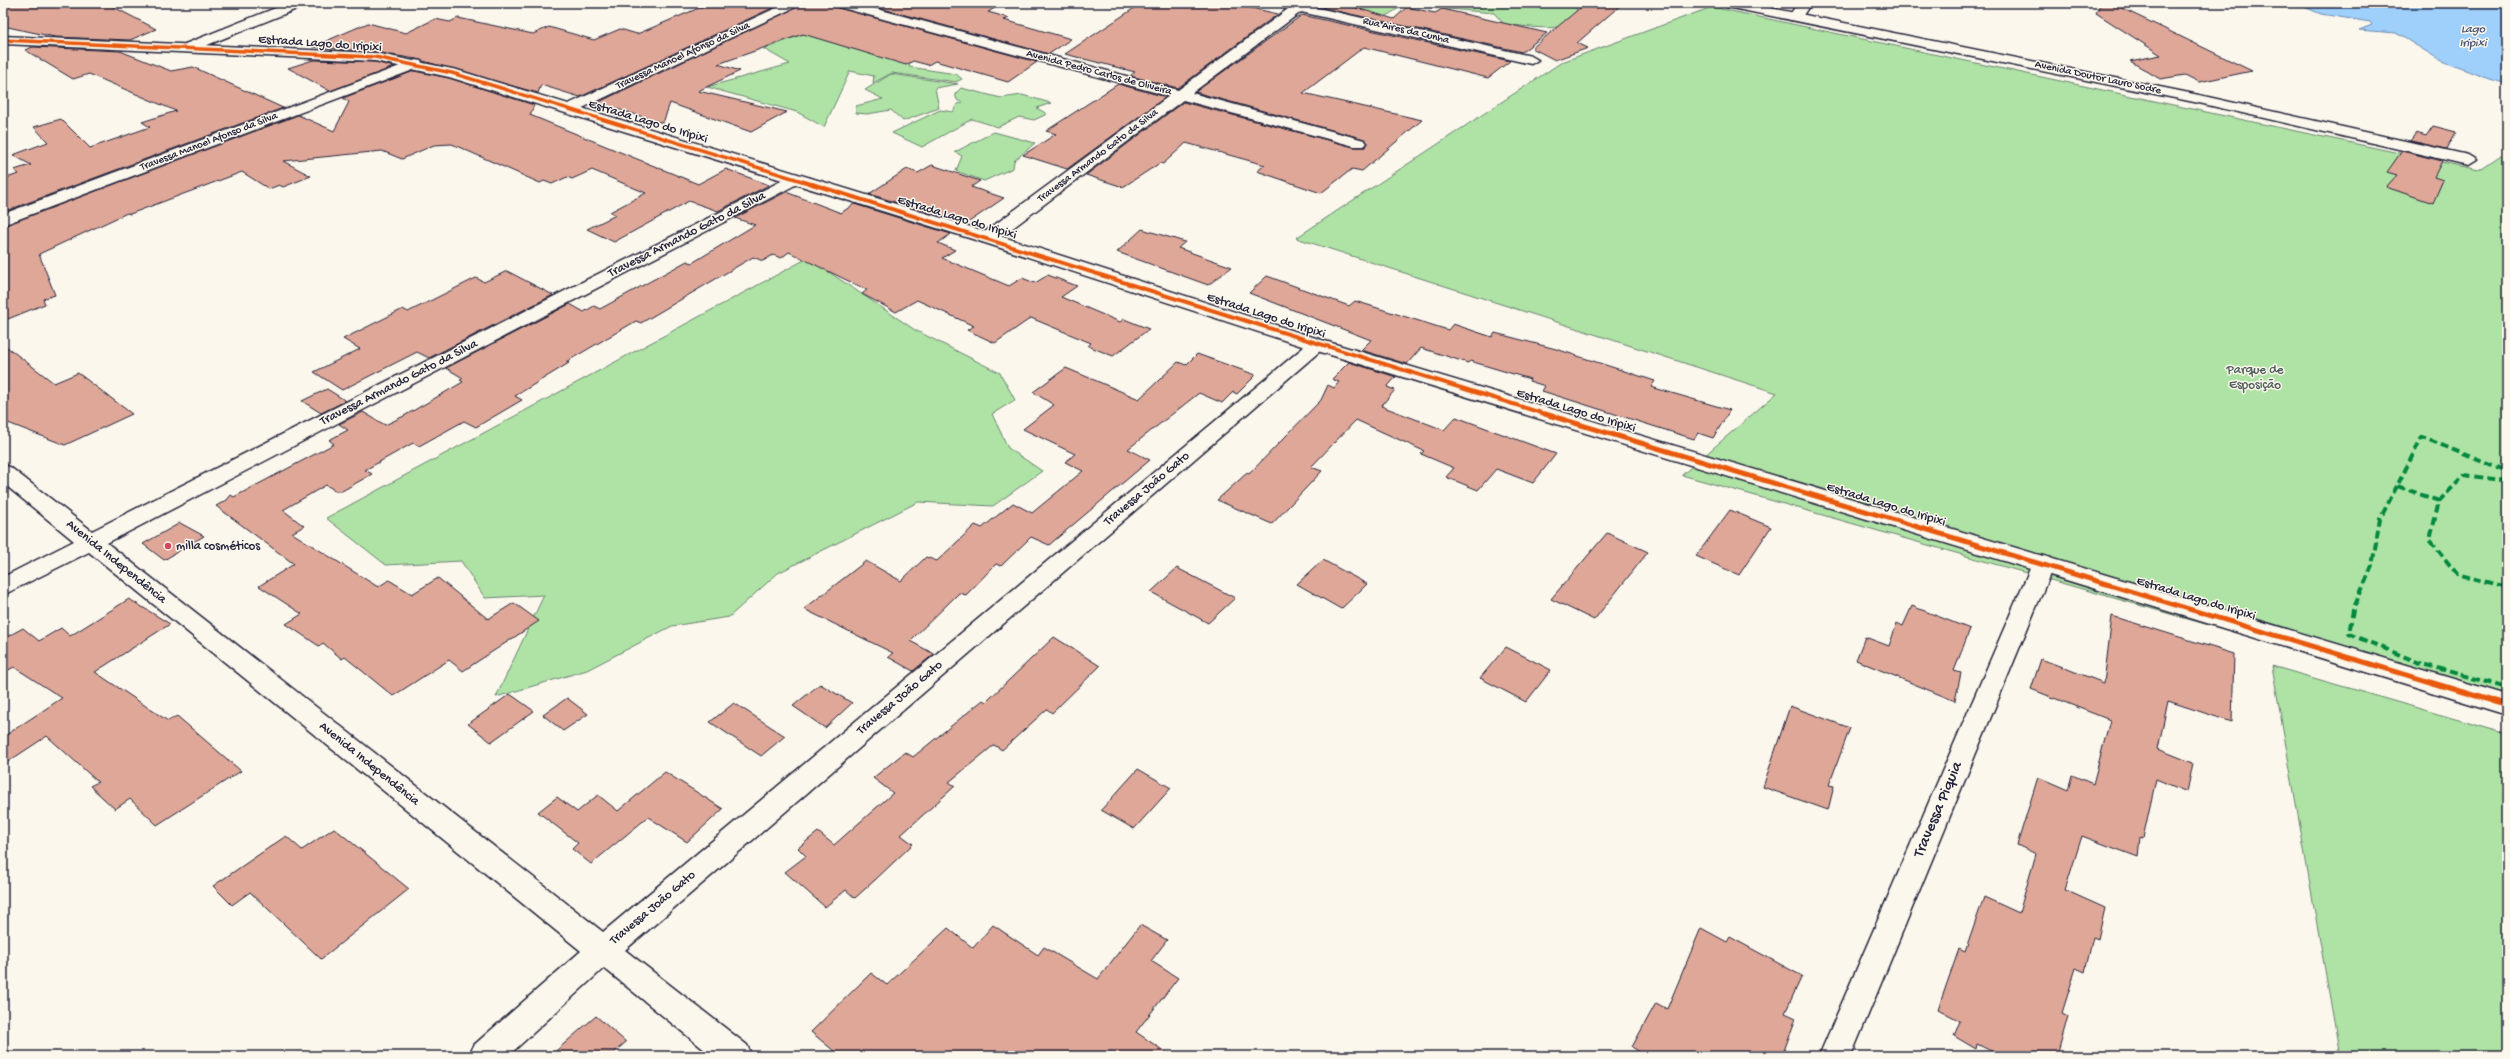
<svg xmlns="http://www.w3.org/2000/svg" width="2510" height="1059" viewBox="0 0 2510 1059" font-family="'Gochi Hand',sans-serif">
	<style>
		.green { fill: #afe3a5; stroke: #688270 }
		.water { fill: #9fd0fc; stroke: #6d8aaf }
		.building { fill: #dfa798; stroke: #22223b }
		.lines { fill: none; stroke-linecap: round; stroke-linejoin: round }
		.street-casing { stroke: #22223b; stroke-width: 3 }
		.secondary-casing { stroke: #22223b; stroke-width: 3 }
		.street { fill: #fbf7ec; fill-rule: evenodd }
		.secondary { fill: #fbf7ec; fill-rule: evenodd }
		.quiet { stroke: #00873e; stroke-width: 4; stroke-dasharray: 8 4; stroke-linecap: butt }
		.cycleway-far3-casing { stroke: #fbf7ec; stroke-width: 5 }
		.cycleway-far2-casing { stroke: #fbf7ec; stroke-width: 6 }
		.cycleway-far1-casing { stroke: #fbf7ec; stroke-width: 8 }
		.cycleway-casing { stroke: #fbf7ec; stroke-width: 9 }
		.cycleway-far3 { stroke: #e8590c; stroke-width: 3.5 }
		.cycleway-far2 { stroke: #e8590c; stroke-width: 4 }
		.cycleway-far1 { stroke: #e8590c; stroke-width: 5 }
		.cycleway { stroke: #e8590c; stroke-width: 6 }
		.poi-dot { fill: #d1495b; stroke: #fbf7ec; stroke-width: 1.5 }
		.labels { text-anchor: middle; dominant-baseline: central; stroke-width: 3; stroke-linejoin: round; paint-order: stroke }
		.far-street-label { font-size: 11px; fill: #22223b; stroke: #fbf7ec }
		.far-water-label { font-size: 12px; font-style: italic; fill: #485675; stroke: #fbf7ec }
		.street-label { font-size: 13px; fill: #22223b; stroke: #fbf7ec }
		.park-label { font-size: 13px; fill: #4c5c5b; stroke: #fbf7ec }
		.poi-label { font-size: 13px; fill: #22223b; stroke: #fbf7ec; text-anchor: start }
		.near-street-label { font-size: 16px; fill: #22223b; stroke: #fbf7ec }
	</style>
	<rect width="100%" height="100%" fill="#fbf7ec"/>
	<filter id="ink" filterUnits="userSpaceOnUse"><feTurbulence type="fractalNoise" baseFrequency=".025" numOctaves="2"/><feDisplacementMap in="SourceGraphic" scale="8" xChannelSelector="R" yChannelSelector="G"/><feConvolveMatrix kernelMatrix="1 2 1 2 8 2 1 2 1" color-interpolation-filters="sRGB"/></filter>
	<g filter="url(#ink)">
		<!-- green -->
		<g class="green">
			<path d="M 1366,3 L 1565,3 L 1575,6 L 1580,18 C 1562,34 1526,26 1504,24 L 1494,13 L 1404,5 L 1378,21 L 1349,14 Z"/>
			<path d="M 1712,7 L 2479,170 L 2507,151 L 2507,710 L 1682,475 L 1777,393 L 1296,238 L 1562,62 Z"/>
			<path d="M 824,26 L 849,49 L 862,46 L 910,61 L 909,67 L 956,74 L 962,79 L 956,82 L 892,73 L 873,83 L 874,76 L 850,71 L 824,127 L 797,112 L 707,87 L 790,64 L 764,49 Z"/>
			<path d="M 891,74 L 958,84 L 935,88 L 939,108 L 903,121 L 891,110 L 867,114 L 856,113 L 856,106 L 883,99 L 865,90 Z"/>
			<path d="M 961,88 L 1001,98 L 1022,95 L 1051,103 L 1037,108 L 1047,114 L 1034,120 L 1019,117 L 998,127 L 972,119 L 922,147 L 892,133 L 940,110 L 953,112 L 957,104 L 963,103 L 957,100 L 955,94 Z"/>
			<path d="M 994,132 L 1035,143 L 1014,161 L 1013,168 L 984,181 L 956,171 L 962,156 L 955,152 Z"/>
			<path d="M 808,258 L 915,330 L 1000,373 L 1015,400 L 992,414 L 1008,448 L 1042,471 L 993,506 L 918,502 L 778,573 L 729,617 L 672,626 L 587,670 L 496,697 L 544,595 L 485,598 L 461,561 L 386,565 L 326,518 Z"/>
			<path d="M 2272,666 L 2507,734 L 2507,1056 L 2340,1056 Z"/>
		</g>
		<!-- water -->
		<path class="water" d="M 2295,3 L 2507,3 L 2507,84 L 2483,77 L 2440,60 L 2396,33 L 2359,30 L 2372,25 L 2370,22 L 2321,14 Z"/>
		<!-- building -->
		<g class="building">
			<path d="M 3,3 L 106,3 L 156,29 L 130,40 L 55,37 L 3,26 Z"/>
			<path d="M 711,3 L 783,3 L 580,97 L 541,85 L 538,93 L 416,59 L 375,52 L 312,47 L 368,23 L 406,33 L 435,19 L 450,22 L 458,18 L 533,34 L 549,27 L 594,40 L 620,29 L 637,34 Z"/>
			<path d="M 805,3 L 833,3 L 835,7 L 1037,62 L 1008,82 L 935,61 L 928,65 L 913,61 L 906,65 L 803,34 L 718,64 L 740,71 L 698,91 L 787,112 L 751,132 L 670,103 L 663,123 L 597,103 Z"/>
			<path d="M 861,3 L 1003,3 L 988,12 L 1009,18 L 1004,20 L 1071,39 L 1049,54 Z"/>
			<path d="M 1142,3 L 1229,3 L 1278,14 L 1178,88 L 1130,76 L 1135,72 L 1065,54 Z"/>
			<path d="M 1331,3 L 1340,3 L 1394,19 L 1407,7 L 1435,13 L 1442,9 L 1547,33 L 1522,52 L 1323,8 Z"/>
			<path d="M 1586,3 L 1623,3 L 1577,43 L 1588,48 L 1555,60 L 1532,48 Z"/>
			<path d="M 2101,3 L 2111,3 L 2252,71 L 2199,82 L 2185,75 L 2160,79 L 2130,61 L 2161,55 L 2096,13 Z"/>
			<path d="M 1302,15 L 1510,61 L 1488,78 L 1364,47 L 1303,93 L 1422,120 L 1362,171 L 1352,169 L 1321,193 L 1257,171 L 1265,165 L 1186,143 L 1163,164 L 1160,163 L 1123,187 L 1086,175 L 1183,102 L 1354,147 L 1365,147 L 1368,143 L 1364,139 L 1195,92 Z"/>
			<path d="M 33,47 L 120,51 L 171,71 L 193,67 L 283,108 L 3,212 L 3,179 L 19,174 L 14,170 L 31,165 L 13,155 L 48,142 L 34,127 L 61,119 L 90,148 L 150,127 L 142,122 L 176,111 L 89,74 L 73,79 L 25,50 Z"/>
			<path d="M 313,60 L 375,62 L 394,67 L 330,91 L 288,68 Z"/>
			<path d="M 414,71 L 449,78 L 534,105 L 530,115 L 698,184 L 726,169 L 769,185 L 718,211 L 689,201 L 614,242 L 587,229 L 616,215 L 610,212 L 646,193 L 592,170 L 572,179 L 567,177 L 552,184 L 544,181 L 540,183 L 452,144 L 434,145 L 402,159 L 382,151 L 283,161 L 311,176 L 283,187 L 279,185 L 269,189 L 242,172 L 130,214 L 127,213 L 39,254 L 55,295 L 43,299 L 45,304 L 3,321 L 3,226 L 298,115 L 334,131 L 349,102 L 343,98 Z"/>
			<path d="M 1118,84 L 1166,97 L 1067,169 L 1023,155 L 1056,134 L 1046,131 Z"/>
			<path d="M 2433,126 L 2456,132 L 2447,149 L 2410,141 L 2416,133 L 2426,136 Z"/>
			<path d="M 2402,151 L 2442,161 L 2434,177 L 2443,180 L 2433,203 L 2386,187 L 2397,175 L 2387,172 Z"/>
			<path d="M 932,165 L 980,181 L 971,187 L 1004,198 L 966,224 L 869,194 L 907,169 L 918,173 Z"/>
			<path d="M 786,192 L 841,213 L 854,204 L 951,234 L 938,243 L 955,250 L 942,258 L 1009,286 L 1022,278 L 1035,283 L 1048,275 L 1077,286 L 1061,297 L 1120,322 L 1124,319 L 1149,329 L 1113,356 L 1088,346 L 1091,343 L 1031,318 L 995,343 L 967,330 L 974,326 L 917,300 L 896,312 L 862,294 L 867,290 L 789,252 L 781,258 L 773,255 L 763,261 L 753,257 L 641,323 L 636,321 L 566,362 L 569,363 L 515,396 L 522,400 L 476,427 L 464,421 L 419,446 L 413,443 L 365,470 L 372,474 L 342,491 L 336,491 L 326,485 L 283,510 L 304,526 L 292,533 L 378,587 L 389,580 L 412,594 L 438,578 L 488,619 L 514,603 L 539,621 L 463,671 L 449,660 L 393,696 L 345,657 L 342,659 L 323,643 L 319,646 L 286,624 L 302,614 L 259,586 L 294,564 L 216,506 L 227,500 L 231,495 L 234,497 L 334,444 L 329,440 L 348,430 L 339,424 L 363,412 L 385,425 L 404,416 L 463,382 L 460,380 L 463,378 L 446,368 L 570,304 L 584,312 L 594,306 L 600,309 L 687,261 L 692,263 L 755,225 L 735,218 Z"/>
			<path d="M 1142,229 L 1185,242 L 1178,248 L 1232,267 L 1208,285 L 1117,252 Z"/>
			<path d="M 507,271 L 553,295 L 429,358 L 417,352 L 342,390 L 314,372 L 360,349 L 343,339 L 403,309 L 408,312 L 476,278 L 484,282 Z"/>
			<path d="M 1267,276 L 1349,306 L 1355,301 L 1448,330 L 1453,324 L 1492,337 L 1495,333 L 1556,349 L 1655,381 L 1651,387 L 1730,410 L 1713,438 L 1698,433 L 1694,439 L 1542,391 L 1545,386 L 1529,381 L 1530,379 L 1470,361 L 1468,363 L 1421,348 L 1407,364 L 1361,350 L 1371,340 L 1249,293 Z"/>
			<path d="M 3,344 L 54,383 L 78,373 L 132,414 L 65,445 L 3,421 Z"/>
			<path d="M 1197,354 L 1256,375 L 1237,394 L 1233,392 L 1222,403 L 1199,393 L 1128,449 L 1150,460 L 1049,545 L 1031,537 L 1001,566 L 996,564 L 966,595 L 959,593 L 910,641 L 934,654 L 913,671 L 888,657 L 893,653 L 804,609 L 866,561 L 901,581 L 926,557 L 937,561 L 975,525 L 982,528 L 1013,503 L 1032,513 L 1083,471 L 1065,462 L 1075,454 L 1023,429 L 1054,405 L 1033,392 L 1066,368 L 1139,399 L 1178,362 L 1186,365 Z"/>
			<path d="M 1349,362 L 1396,377 L 1387,387 L 1395,390 L 1381,406 L 1444,430 L 1456,417 L 1556,454 L 1533,483 L 1496,469 L 1478,490 L 1446,477 L 1454,468 L 1421,454 L 1424,451 L 1356,420 L 1311,467 L 1322,471 L 1272,524 L 1217,500 L 1247,473 L 1249,474 L 1321,400 L 1328,385 L 1334,388 L 1339,382 L 1332,379 Z"/>
			<path d="M 327,389 L 346,401 L 321,413 L 302,401 Z"/>
			<path d="M 1730,510 L 1771,527 L 1739,575 L 1696,556 Z"/>
			<path d="M 180,523 L 204,536 L 164,560 L 143,544 Z"/>
			<path d="M 1607,533 L 1648,552 L 1594,620 L 1551,599 Z"/>
			<path d="M 1323,560 L 1367,584 L 1341,609 L 1297,584 Z"/>
			<path d="M 1177,568 L 1235,598 L 1208,623 L 1151,592 Z"/>
			<path d="M 129,599 L 170,624 L 95,672 L 168,721 L 177,716 L 241,771 L 157,825 L 130,799 L 115,809 L 90,786 L 98,782 L 47,736 L 3,765 L 3,737 L 62,698 L 14,667 L 3,673 L 3,639 L 23,628 L 39,641 L 61,628 L 70,636 Z"/>
			<path d="M 1912,606 L 1970,629 L 1954,671 L 1961,673 L 1955,701 L 1856,660 L 1865,637 L 1889,646 L 1897,623 L 1903,626 Z"/>
			<path d="M 2112,616 L 2234,654 L 2232,722 L 2168,701 L 2158,749 L 2193,763 L 2187,792 L 2156,779 L 2143,838 L 2140,837 L 2138,857 L 2082,836 L 2065,890 L 2105,908 L 2098,939 L 2093,937 L 2085,972 L 2076,968 L 2062,1013 L 2068,1016 L 2057,1056 L 2001,1056 L 1977,1044 L 1976,1049 L 1954,1036 L 1960,1021 L 1938,1009 L 1959,949 L 1965,952 L 1984,897 L 2019,913 L 2036,854 L 2017,845 L 2038,777 L 2068,790 L 2072,775 L 2093,784 L 2110,720 L 2031,689 L 2041,659 L 2104,683 Z"/>
			<path d="M 1054,637 L 1100,666 L 1052,713 L 1047,709 L 1002,750 L 994,745 L 949,782 L 955,786 L 901,835 L 913,844 L 875,880 L 855,898 L 846,890 L 825,907 L 785,872 L 806,856 L 798,848 L 818,832 L 834,845 L 893,793 L 873,778 L 905,752 L 913,757 L 983,700 L 986,702 Z"/>
			<path d="M 1506,647 L 1551,670 L 1526,702 L 1480,678 Z"/>
			<path d="M 820,684 L 852,703 L 825,728 L 793,706 Z"/>
			<path d="M 510,694 L 534,711 L 491,742 L 468,724 Z"/>
			<path d="M 567,698 L 588,714 L 563,731 L 543,715 Z"/>
			<path d="M 734,703 L 785,736 L 761,756 L 710,722 Z"/>
			<path d="M 1790,706 L 1850,728 L 1829,785 L 1834,786 L 1828,810 L 1763,787 Z"/>
			<path d="M 1138,769 L 1171,788 L 1134,829 L 1101,810 Z"/>
			<path d="M 665,772 L 723,809 L 687,842 L 648,817 L 591,864 L 572,849 L 578,843 L 538,812 L 557,797 L 577,812 L 598,795 L 618,811 Z"/>
			<path d="M 334,828 L 409,889 L 321,959 L 250,892 L 232,905 L 213,886 L 286,836 L 302,850 Z"/>
			<path d="M 993,925 L 1038,955 L 1044,947 L 1098,979 L 1140,925 L 1167,940 L 1151,961 L 1178,978 L 1136,1032 L 1171,1056 L 840,1056 L 811,1032 L 871,973 L 887,985 L 948,928 L 973,948 Z"/>
			<path d="M 1701,928 L 1727,942 L 1730,937 L 1802,976 L 1785,1013 L 1796,1018 L 1782,1056 L 1646,1056 L 1632,1047 L 1656,1003 L 1667,1009 Z"/>
			<path d="M 596,1016 L 626,1042 L 610,1056 L 550,1056 Z"/>
		</g>
		<g class="lines">
			<defs>
				<g id="street">
					<path d="M 288,3 L 305,3 L 304,6 L 195,50 L 190,51 L 183,47 L 185,44 Z"/>
					<path d="M 787,3 L 804,3 L 574,112 L 569,113 L 562,109 L 564,106 Z"/>
					<path d="M 834,3 L 855,3 L 1178,90 L 1288,9 L 1283,8 L 1283,3 L 1310,3 L 1309,6 L 1531,56 L 1538,60 L 1531,64 L 1301,12 L 1192,93 L 1364,140 L 1367,143 L 1364,146 L 1354,146 L 1183,100 L 994,242 L 982,242 L 980,238 L 982,234 L 1169,96 L 835,6 Z"/>
					<path d="M 1798,3 L 1811,3 L 1800,20 L 1790,20 L 1788,17 Z"/>
					<path d="M 416,60 L 421,61 L 423,64 L 421,67 L 3,225 L 3,214 Z"/>
					<path d="M 795,174 L 803,179 L 801,182 L 107,543 L 603,932 L 1311,341 L 1325,341 L 1327,345 L 625,950 L 747,1045 L 752,1056 L 712,1056 L 604,968 L 508,1056 L 469,1056 L 474,1045 L 581,951 L 89,552 L 3,595 L 3,577 L 74,541 L 3,483 L 3,465 L 10,467 L 92,531 Z"/>
					<path d="M 2043,556 L 2051,558 L 2054,564 L 1851,1056 L 1819,1056 L 2032,564 L 2035,558 Z"/>
				</g>
				<g id="secondary">
					<path d="M 1721,3 L 1746,3 L 2199,95 L 2468,155 L 2476,160 L 2468,165 L 2199,103 L 1727,7 Z"/>
					<path d="M 3,36 L 375,53 L 457,70 L 994,234 L 1325,341 L 2507,695 L 2507,715 L 1311,349 L 982,242 L 449,77 L 375,61 L 3,44 Z"/>
				</g>
			</defs>
			<!-- street casing -->
			<use href="#street" class="street-casing"/>
			<!-- secondary casing -->
			<use href="#secondary" class="secondary-casing"/>
			<!-- street -->
			<use href="#street" class="street"/>
			<!-- secondary -->
			<use href="#secondary" class="secondary"/>
			<!-- quiet -->
			<g class="quiet">
				<path d="M 2507,481 L 2465,475 L 2439,501 L 2430,540 L 2457,574 L 2507,587"/>
				<path d="M 2397,486 L 2380,519 L 2372,566 L 2353,610 L 2349,634 L 2420,663 L 2507,688"/>
				<path d="M 2439,501 L 2397,486 L 2422,437 L 2507,472"/>
			</g>
			<defs>
				<path id="cycleway-far3" d="M 3,40 L 375,57 L 452,73 L 815,185"/>
				<path id="cycleway-far2" d="M 812,184 C 1058,260 1302,340 1548,415"/>
				<path id="cycleway-far1" d="M 1545,414 L 2496,702"/>
				<path id="cycleway" d="M 2493,701 L 2507,705"/>
			</defs>
			<!-- cycleway-far3 casing -->
			<use href="#cycleway-far3" class="cycleway-far3-casing"/>
			<!-- cycleway-far2 casing -->
			<use href="#cycleway-far2" class="cycleway-far2-casing"/>
			<!-- cycleway-far1 casing -->
			<use href="#cycleway-far1" class="cycleway-far1-casing"/>
			<!-- cycleway casing -->
			<use href="#cycleway" class="cycleway-casing"/>
			<!-- cycleway-far3 -->
			<use href="#cycleway-far3" class="cycleway-far3"/>
			<!-- cycleway-far2 -->
			<use href="#cycleway-far2" class="cycleway-far2"/>
			<!-- cycleway-far1 -->
			<use href="#cycleway-far1" class="cycleway-far1"/>
			<!-- cycleway -->
			<use href="#cycleway" class="cycleway"/>
		</g>
	</g>
	<!-- markers -->
	<circle class="poi-dot" cx="168" cy="546" r="4"/>
	<g class="labels">
		<!-- far-street labels -->
		<g class="far-street-label">
			<text transform="translate(1406 31) rotate(13)">Rua Aires da Cunha</text>
			<text transform="translate(683 56) rotate(-25)">Travessa Manoel Afonso da Silva</text>
			<text transform="translate(1099 73) rotate(15)">Avenida Pedro Carlos de Oliveira</text>
			<text transform="translate(2098 78) rotate(12)">Avenida Doutor Lauro Sodre</text>
			<text transform="translate(209 142) rotate(-21)">Travessa Manoel Afonso da Silva</text>
			<text transform="translate(1098 156) rotate(-37)">Travessa Armando Gato da Silva</text>
		</g>
		<!-- far-water labels -->
		<g class="far-water-label">
			<text x="2473" y="30">Lago<tspan x="2473" dy="14">Iripixi</tspan></text>
		</g>
		<!-- street labels -->
		<g class="street-label">
			<text transform="translate(320 44) rotate(4)">Estrada Lago do Iripixi</text>
			<text transform="translate(648 122) rotate(17)">Estrada Lago do Iripixi</text>
			<text transform="translate(957 218) rotate(17)">Estrada Lago do Iripixi</text>
			<text transform="translate(687 235) rotate(-27)">Travessa Armando Gato da Silva</text>
			<text transform="translate(1266 316) rotate(18)">Estrada Lago do Iripixi</text>
			<text transform="translate(399 383) rotate(-27)">Travessa Armando Gato da Silva</text>
			<text transform="translate(1576 411) rotate(17)">Estrada Lago do Iripixi</text>
			<text transform="translate(1147 489) rotate(-40)">Travessa João Gato</text>
			<text transform="translate(1886 505) rotate(17)">Estrada Lago do Iripixi</text>
			<text transform="translate(116 562) rotate(39)">Avenida Independência</text>
			<text transform="translate(2196 599) rotate(17)">Estrada Lago do Iripixi</text>
			<text transform="translate(900 698) rotate(-40)">Travessa João Gato</text>
			<text transform="translate(369 764) rotate(39)">Avenida Independência</text>
			<text transform="translate(653 908) rotate(-40)">Travessa João Gato</text>
		</g>
		<!-- park labels -->
		<g class="park-label">
			<text x="2255" y="370">Parque de<tspan x="2255" dy="15">Esposição</tspan></text>
		</g>
		<!-- poi labels -->
		<g class="poi-label">
			<text x="176" y="546">milla cosméticos</text>
		</g>
		<!-- near-street labels -->
		<g class="near-street-label">
			<text transform="translate(1939 810) rotate(-67)">Travessa Piquia</text>
		</g>
	</g>
	<!-- margin -->
	<rect width="2510" height="1059" fill="none" stroke="#fbf7ec" stroke-width="16"/>
	<rect x="8" y="8" width="2494" height="1043" fill="none" stroke="#22223b" stroke-width="1.5" filter="url(#ink)"/>
</svg>
